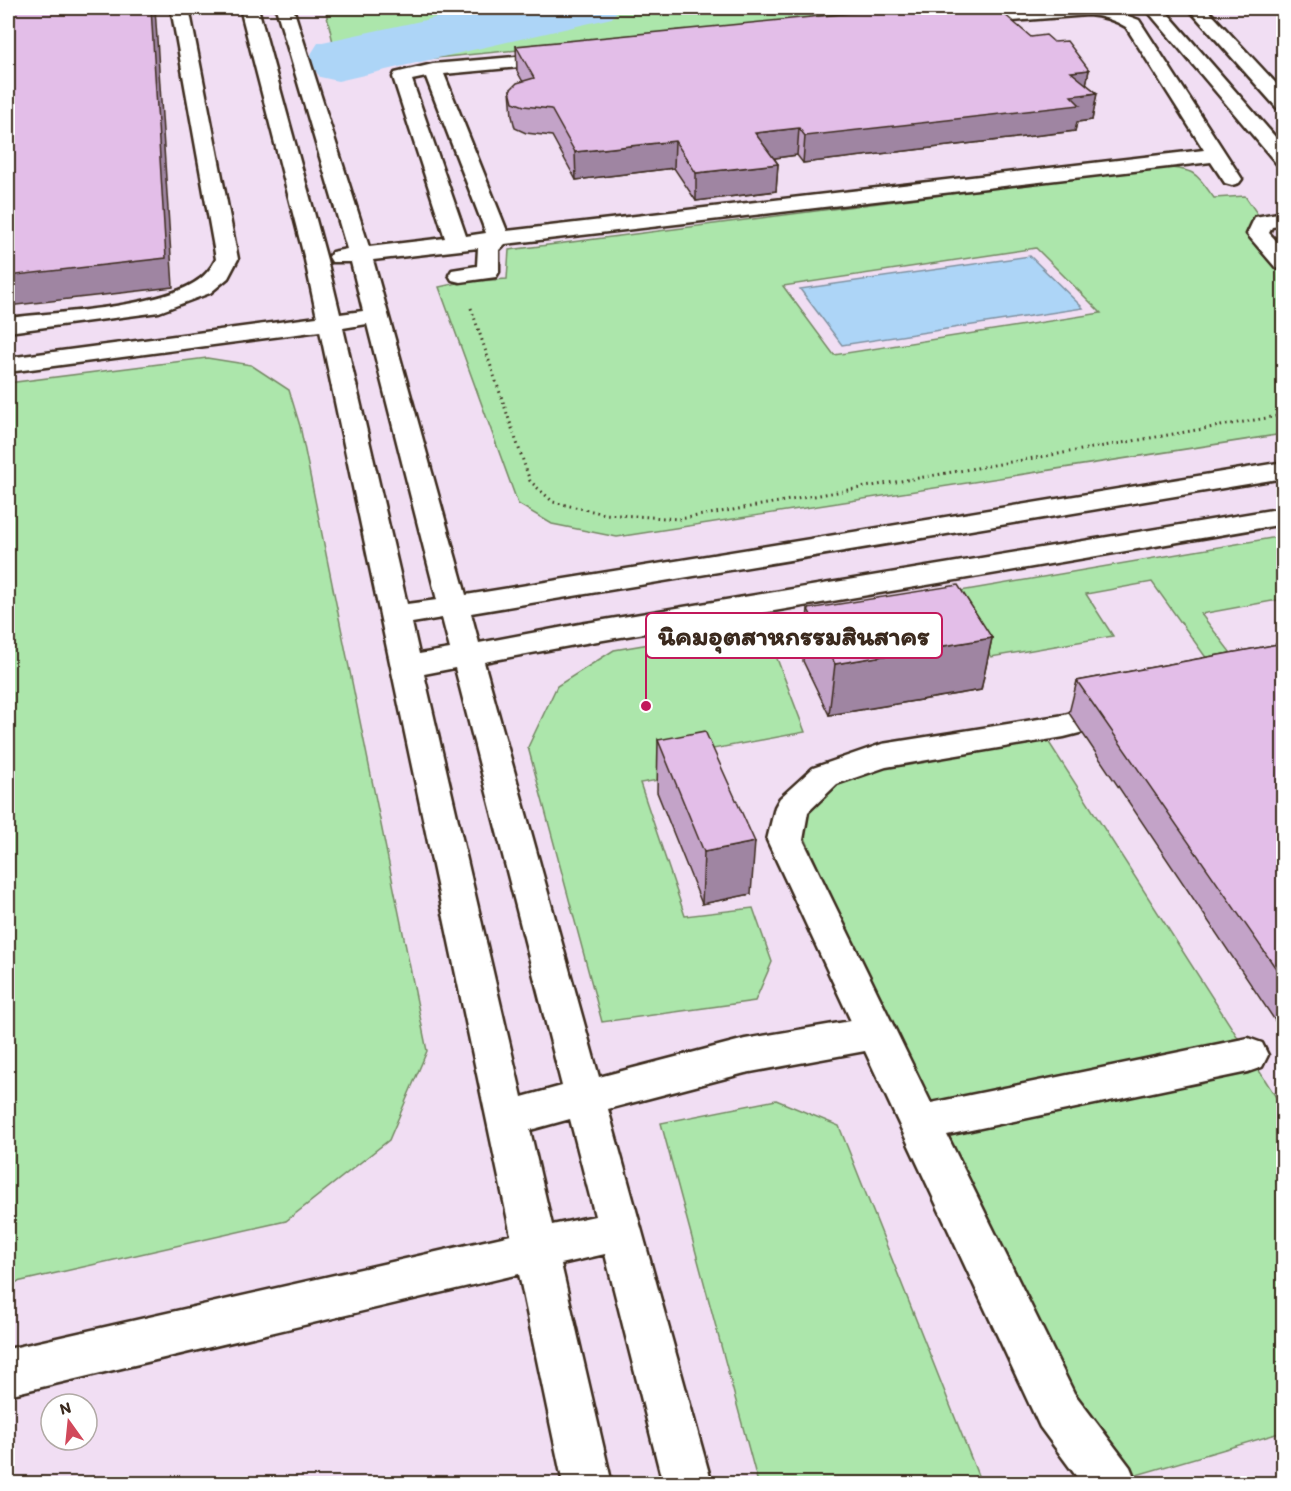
<svg xmlns="http://www.w3.org/2000/svg" width="1291" height="1491" viewBox="0 0 1291 1491" font-family="Itim,'Playpen Sans Thai',sans-serif">
	<style>
		.built { fill: #f1def3; fill-rule: evenodd }
		.green { fill: #ace6ab; stroke: #748864; stroke-width: 1.5; fill-rule: evenodd }
		.water { fill: #add5f7; stroke: #7f91a0; stroke-width: 1.5 }
		.lines { fill: none; stroke-linecap: round; stroke-linejoin: round }
		.river { fill: #add5f7; fill-rule: evenodd }
		.minor-casing { stroke: #3b2a1e; stroke-width: 5 }
		.path { stroke: #3b2a1e; stroke-width: 3; stroke-dasharray: 1.5 4; stroke-linecap: butt }
		.minor { fill: #fff; fill-rule: evenodd }
		.wall { fill: #c3a3c8; stroke: #3b2a1e; stroke-width: 1.5 }
		.shaded-wall { fill: #9f85a2; stroke: #3b2a1e; stroke-width: 1.5 }
		.building { fill: #e3bee8; stroke: #3b2a1e; stroke-width: 1.5 }
		.leader { fill: none; stroke: #c2185b; stroke-width: 2 }
		.callout-dot { fill: #c2185b; stroke: #fff; stroke-width: 2 }
		.callout { fill: #fff; stroke: #c2185b; stroke-width: 2 }
		.callout-label { font-size: 27px; text-anchor: middle; font-weight: bold; fill: #3b2a1e }
	</style>
	<rect width="100%" height="100%" fill="#f7ecf8"/>
	<filter id="ink" filterUnits="userSpaceOnUse"><feTurbulence type="fractalNoise" baseFrequency=".0167" numOctaves="2"/><feDisplacementMap in="SourceGraphic" scale="12" xChannelSelector="R" yChannelSelector="G"/><feConvolveMatrix kernelMatrix="1 2 1 2 8 2 1 2 1" color-interpolation-filters="sRGB"/></filter>
	<g filter="url(#ink)">
		<!-- built -->
		<path class="built" d="M 8,8 L 1283,8 L 1283,1483 L 8,1483 ZM 51,1404 L 87,1404 L 87,1440 L 51,1440 Z"/>
		<!-- green -->
		<g class="green">
			<path d="M 325,8 L 538,8 L 335,51 Z"/>
			<path d="M 602,8 L 948,8 L 344,67 Z"/>
			<path d="M 1163,167 C 1196,170 1195,172 1214,198 L 1245,196 L 1283,251 L 1283,434 L 617,537 L 552,524 L 518,504 L 439,287 L 462,282 L 507,279 L 509,250 ZM 1036,248 L 1101,313 L 834,355 L 783,286 Z"/>
			<path d="M 207,358 L 251,365 L 289,390 L 300,426 L 427,1051 L 389,1140 L 286,1221 L 8,1284 L 8,383 Z"/>
			<path d="M 1283,536 L 1283,599 L 1201,614 L 1234,657 L 1207,659 L 1152,582 L 1086,594 L 1113,636 L 991,657 L 960,615 L 773,648 L 805,732 L 680,755 L 683,776 L 640,783 L 685,916 L 753,908 L 772,962 L 755,1001 L 602,1022 L 528,747 L 557,686 L 614,650 Z"/>
			<path d="M 1041,730 L 1283,1108 L 1283,1432 L 1130,1477 L 1065,1430 L 788,799 L 812,774 Z"/>
			<path d="M 776,1100 L 839,1126 L 981,1483 L 758,1483 L 661,1123 Z"/>
		</g>
		<!-- water -->
		<path class="water" d="M 1030,256 L 1083,308 L 842,345 L 800,289 Z"/>
		<g class="lines">
			<!-- river -->
			<path class="river" d="M 481,8 L 619,8 L 612,18 L 338,81 L 320,77 L 312,66 L 311,54 L 318,43 Z"/>
			<defs>
				<g id="minor">
					<path d="M 171,8 L 189,8 L 238,259 L 228,278 L 210,293 L 159,312 L 8,332 L 8,318 C 58,312 153,308 194,283 C 204,277 211,269 216,259 Z"/>
					<path d="M 240,8 L 258,8 L 327,260 L 340,314 L 363,311 L 351,262 L 332,262 L 329,257 L 332,252 L 347,249 L 276,8 L 293,8 L 369,247 L 445,238 L 393,77 L 395,73 L 433,64 L 562,53 L 568,54 L 571,58 L 568,62 L 562,63 L 444,74 L 507,231 L 1204,150 L 1126,27 C 1114,20 1103,16 1088,15 L 963,25 L 957,24 L 954,20 L 957,16 L 963,15 L 1043,8 L 1107,8 L 1139,20 L 1242,179 L 1239,183 L 1232,185 L 1225,183 L 1211,162 L 505,244 L 499,250 L 499,272 L 496,277 L 460,282 L 452,280 L 449,275 L 452,270 L 477,266 L 478,248 L 373,260 L 466,595 L 1284,462 L 1284,478 L 471,613 L 479,643 L 580,624 L 1284,508 L 1284,524 L 580,644 L 484,662 L 599,1077 L 745,1039 L 851,1021 L 767,840 L 775,807 L 780,798 L 813,768 L 882,744 L 1064,715 L 1119,701 L 1130,704 L 1135,712 L 1130,720 L 1064,737 L 886,767 L 837,784 L 808,812 L 803,840 L 931,1103 L 1248,1038 L 1262,1043 L 1268,1055 L 1262,1067 L 1248,1072 L 947,1135 L 1074,1393 L 1130,1467 L 1137,1484 L 1082,1484 L 1040,1427 L 865,1051 L 745,1073 L 608,1109 L 712,1484 L 663,1484 L 605,1254 L 561,1264 L 612,1484 L 563,1484 L 519,1274 L 8,1395 L 8,1349 L 511,1235 L 320,331 L 8,372 L 8,358 L 317,317 L 305,260 ZM 426,77 L 486,233 L 466,236 L 412,80 ZM 367,324 L 437,600 L 407,604 L 343,328 ZM 442,618 L 450,649 L 419,654 L 412,623 ZM 455,668 L 562,1086 L 522,1097 L 424,674 ZM 570,1119 L 595,1216 L 552,1225 L 530,1130 Z"/>
					<path d="M 1145,8 L 1163,8 L 1284,147 L 1284,166 L 1277,164 Z"/>
					<path d="M 1188,8 L 1206,8 L 1284,92 L 1284,110 L 1277,108 Z"/>
					<path d="M 1284,212 L 1284,225 L 1272,227 L 1269,233 L 1284,249 L 1284,270 L 1276,268 L 1247,234 L 1255,217 Z"/>
				</g>
			</defs>
			<!-- minor casing -->
			<use href="#minor" class="minor-casing"/>
			<!-- path -->
			<path class="path" d="M 471,308 L 530,481 L 553,502 L 605,514 L 680,519 L 1284,415"/>
			<!-- minor -->
			<use href="#minor" class="minor"/>
		</g>
		<!-- wall -->
		<g class="wall">
			<path d="M 1031,37 L 1089,70 L 1086,84 L 1097,93 L 1092,120 L 1077,122 L 1075,131 L 803,163 L 797,155 L 774,158 L 778,164 L 776,191 L 696,201 L 674,168 L 576,180 L 552,136 L 526,133 L 515,128 L 512,116 L 510,90 L 523,82 L 517,71 L 516,46 Z"/>
			<path d="M 808,609 L 992,638 L 981,690 L 829,715 L 803,661 Z"/>
			<path d="M 1284,643 L 1284,1034 L 1069,713 L 1077,681 Z"/>
			<path d="M 658,740 L 751,894 L 702,904 L 657,792 Z"/>
		</g>
		<!-- shaded-wall -->
		<g class="shaded-wall">
			<path d="M 151,8 L 155,8 L 173,287 L 8,306 L 8,276 Z"/>
			<path d="M 1089,70 L 1084,95 L 1097,93 L 1092,120 L 1077,122 L 1075,131 L 803,163 L 805,136 L 1071,72 Z"/>
			<path d="M 799,128 L 797,155 L 753,161 L 755,133 Z"/>
			<path d="M 675,141 L 674,168 L 576,180 L 575,152 Z"/>
			<path d="M 778,164 L 776,191 L 696,201 L 696,173 Z"/>
			<path d="M 992,638 L 981,690 L 829,715 L 835,664 Z"/>
			<path d="M 755,842 L 751,894 L 702,904 L 704,852 Z"/>
		</g>
		<!-- building -->
		<g class="building">
			<path d="M 8,8 L 151,8 L 166,258 L 8,276 Z"/>
			<path d="M 903,8 L 997,8 L 1031,37 L 1046,35 L 1054,42 L 1067,41 L 1089,70 L 1071,72 L 1097,93 L 1071,96 L 1080,105 L 805,136 L 799,128 L 755,133 L 778,164 L 696,173 L 675,141 L 575,152 L 551,109 L 524,106 L 513,102 L 510,90 L 517,83 L 534,78 L 516,46 Z"/>
			<path d="M 958,585 L 992,638 L 835,664 L 808,609 Z"/>
			<path d="M 1284,643 L 1284,980 L 1077,681 Z"/>
			<path d="M 705,731 L 755,842 L 704,852 L 658,740 Z"/>
		</g>
	</g>
	<!-- callouts -->
	<path class="leader" d="M646 706L646 636"/>
	<circle class="callout-dot" cx="646" cy="706" r="6"/>
	<rect class="callout" x="646" y="613" width="296" height="45" rx="6"/>
	<g class="callout-label">
		<text x="794" y="645">นิคมอุตสาหกรรมสินสาคร</text>
	</g>
	<!-- margin -->
	<rect width="1291" height="1491" fill="none" stroke="#fff" stroke-width="30"/>
	<rect x="15" y="15" width="1261" height="1461" fill="none" stroke="#3b2a1e" stroke-width="2" filter="url(#ink)"/>
	<!-- north arrow -->
	<g transform="translate(69 1422) rotate(345)"><circle r="28" fill="#ffffff" stroke="#b1aaa5" stroke-width="1.5"/>
	<path d="M0-4.5L10 22L0 15L-10 22Z" fill="#d1495b"/>
	<text y="-9" font-size="16" font-weight="bold" text-anchor="middle" fill="#3b2a1e">N</text>
	</g>
</svg>
